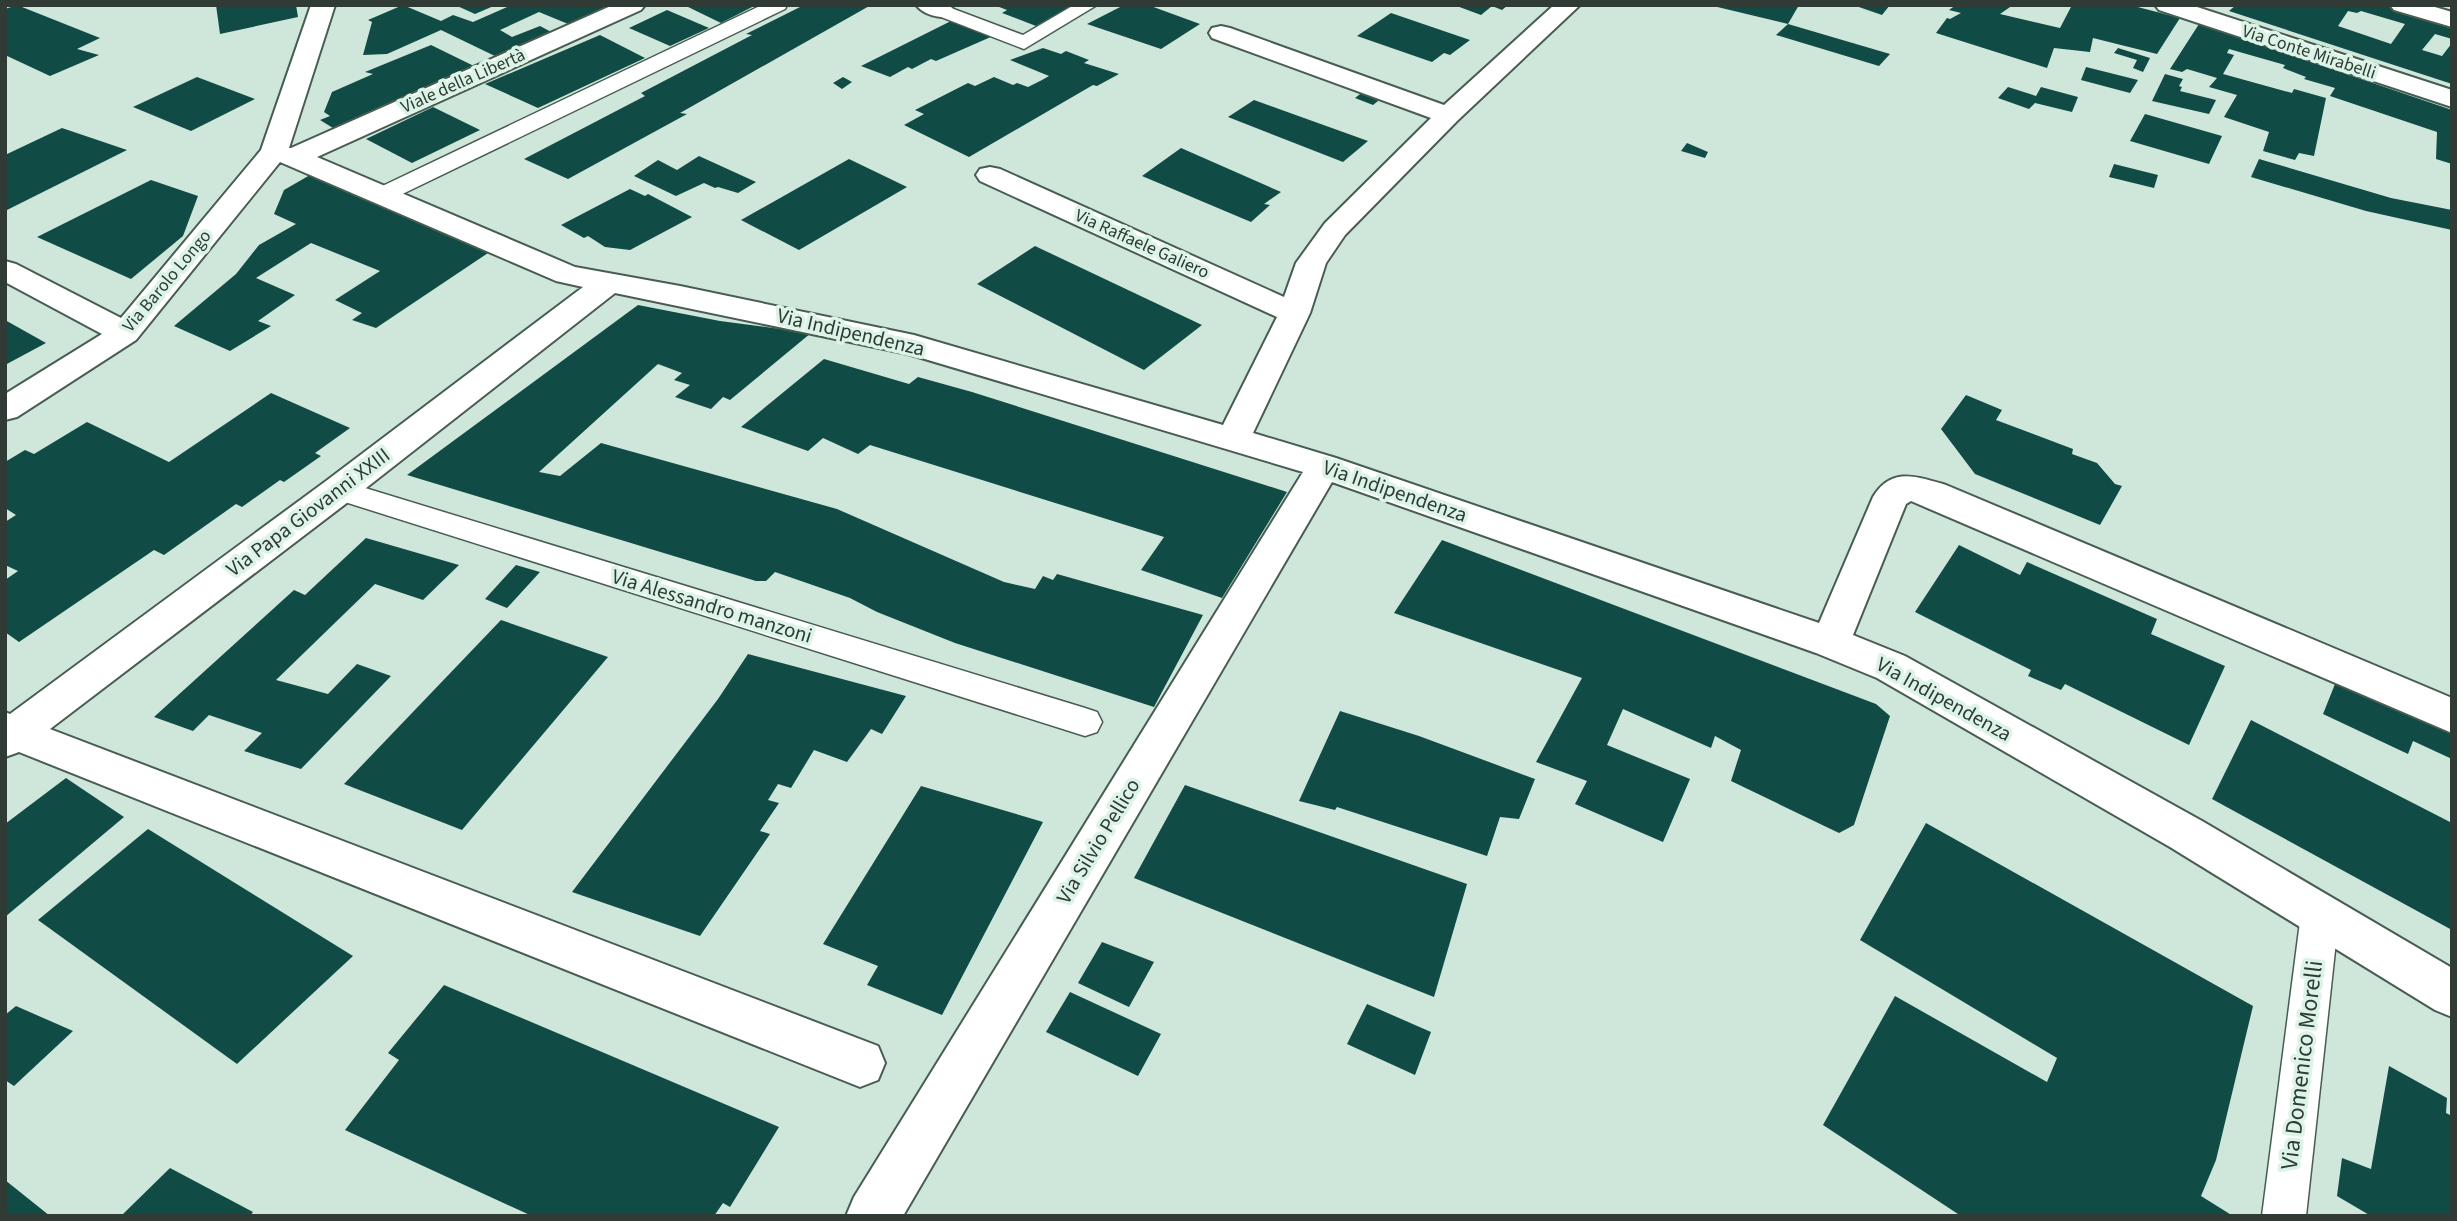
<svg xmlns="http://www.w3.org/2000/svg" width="2457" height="1221" viewBox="0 0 2457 1221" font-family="'Source Sans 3',sans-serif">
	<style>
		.building { fill: #104b45; fill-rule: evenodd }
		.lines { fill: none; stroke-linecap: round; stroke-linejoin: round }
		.lane-casing { stroke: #485d52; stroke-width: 3 }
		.street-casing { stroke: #485d52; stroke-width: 4 }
		.lane { fill: #fff; fill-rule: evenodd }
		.street { fill: #fff; fill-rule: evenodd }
		.labels { text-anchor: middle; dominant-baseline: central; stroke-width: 7; stroke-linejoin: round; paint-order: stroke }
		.far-street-label { font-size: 18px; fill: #313b36; stroke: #dcf4e7 }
		.street-label { font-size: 21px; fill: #313b36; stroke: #dcf4e7 }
		.near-street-label { font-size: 24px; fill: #313b36; stroke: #dcf4e7 }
	</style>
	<rect width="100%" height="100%" fill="#cfe7da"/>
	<!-- building -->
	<g class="building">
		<path d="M 17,5 L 100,38 L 77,49 L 99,55 L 50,76 L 5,55 L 5,9 Z"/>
		<path d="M 216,5 L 296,5 L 298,17 L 220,34 Z"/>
		<path d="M 403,5 L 441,21 L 453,15 L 473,22 L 512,5 L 619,5 L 573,26 L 539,12 L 500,30 L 512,37 L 540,26 L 555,34 L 499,58 L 441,30 L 387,54 L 363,55 L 372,22 L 368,20 Z"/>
		<path d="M 455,5 L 496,5 L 475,14 Z"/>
		<path d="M 684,5 L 756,5 L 721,23 Z"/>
		<path d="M 804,5 L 871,5 L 680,113 L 687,114 L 568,179 L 524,159 L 645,96 L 641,93 L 752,35 L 746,34 Z"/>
		<path d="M 994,5 L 1073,5 L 1036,26 L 1002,13 L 1007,10 Z"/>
		<path d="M 1124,5 L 1148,5 L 1200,24 L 1161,49 L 1087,24 Z"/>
		<path d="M 1454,5 L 1508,5 L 1502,10 L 1492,6 L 1481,15 Z"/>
		<path d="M 1709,5 L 1799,5 L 1788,24 Z"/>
		<path d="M 1853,5 L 1890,5 L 1882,15 Z"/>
		<path d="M 1956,5 L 2013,5 L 2000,14 L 2060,28 L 2072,5 L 2130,5 L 2180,18 L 2157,54 L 2093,38 L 2090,52 L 2054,48 L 2047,68 L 1936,33 L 1947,18 L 1950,19 L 1961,13 L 1949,10 Z"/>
		<path d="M 2236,5 L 2387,5 L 2452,25 L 2452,39 L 2435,34 L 2422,50 L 2442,56 L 2452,43 L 2452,84 L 2229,11 ZM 2348,11 L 2357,13 L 2361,11 L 2405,24 L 2391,44 L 2338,26 Z"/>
		<path d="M 667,10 L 709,28 L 670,46 L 629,28 Z"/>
		<path d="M 1391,13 L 1470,40 L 1450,55 L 1444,53 L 1432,62 L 1357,36 Z"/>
		<path d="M 953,20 L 993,36 L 936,61 L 931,59 L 912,69 L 908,67 L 890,77 L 861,66 Z"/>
		<path d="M 1788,24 L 1890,54 L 1879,66 L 1776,35 Z"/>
		<path d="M 2199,24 L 2452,110 L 2452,164 L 2436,159 L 2437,132 L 2330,96 L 2335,88 L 2304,79 L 2306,77 L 2283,68 L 2285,65 L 2229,49 L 2227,53 L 2234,55 L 2223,74 L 2292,93 L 2294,89 L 2326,98 L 2314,156 L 2299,153 L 2295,160 L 2263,151 L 2269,132 L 2224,117 L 2237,95 L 2209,87 L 2217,78 L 2187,69 L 2182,72 L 2170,69 Z"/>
		<path d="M 600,35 L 645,58 L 538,108 L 485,84 Z"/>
		<path d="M 431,45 L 478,68 L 341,133 L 320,120 L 330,116 L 324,112 L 332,92 L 373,74 L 365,72 Z"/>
		<path d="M 1043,48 L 1061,54 L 1066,51 L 1089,60 L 1084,63 L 1119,74 L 1097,86 L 1093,85 L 969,157 L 904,125 L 924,114 L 915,110 L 968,83 L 975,86 L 994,77 L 1013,85 L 1017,83 L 1028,87 L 1042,80 L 1049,76 L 1010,60 Z"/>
		<path d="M 2118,48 L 2150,58 L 2143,72 L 2133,68 L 2137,60 L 2114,53 Z"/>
		<path d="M 2086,67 L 2138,80 L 2130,93 L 2081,80 Z"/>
		<path d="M 2165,74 L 2183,79 L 2179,86 L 2182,87 L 2180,91 L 2216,100 L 2209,114 L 2152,101 Z"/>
		<path d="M 197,77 L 255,99 L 191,131 L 133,107 Z"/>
		<path d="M 843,77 L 852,82 L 842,89 L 833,83 Z"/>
		<path d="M 2008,87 L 2036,96 L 2041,87 L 2078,97 L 2072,112 L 2035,103 L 2029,109 L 1998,98 Z"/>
		<path d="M 1364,91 L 1383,97 L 1373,105 L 1355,98 Z"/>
		<path d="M 1254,100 L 1368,141 L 1343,162 L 1228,117 Z"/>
		<path d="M 433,107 L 480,130 L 412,163 L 366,139 Z"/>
		<path d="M 2145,114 L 2222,136 L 2209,164 L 2130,141 Z"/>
		<path d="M 62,128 L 127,150 L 5,211 L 5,155 Z"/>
		<path d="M 1687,143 L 1708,152 L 1705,158 L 1681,151 Z"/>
		<path d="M 1181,148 L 1281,192 L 1264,204 L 1270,205 L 1251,222 L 1142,176 Z"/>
		<path d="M 699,156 L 756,182 L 738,193 L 718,187 L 715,188 L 704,183 L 676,196 L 634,176 L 658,160 L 677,170 Z"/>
		<path d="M 849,159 L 907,187 L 799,250 L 741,220 Z"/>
		<path d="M 2259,159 L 2391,198 L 2452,210 L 2452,230 L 2366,211 L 2251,177 Z"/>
		<path d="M 2114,164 L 2158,175 L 2154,188 L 2109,177 Z"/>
		<path d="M 310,175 L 491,251 L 376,328 L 352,320 L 362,313 L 335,300 L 380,271 L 311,243 L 256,278 L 295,295 L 258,321 L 271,326 L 230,351 L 174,326 L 236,274 L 259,245 L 296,224 L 274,214 L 284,190 Z"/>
		<path d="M 151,180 L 198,196 L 183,236 L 131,279 L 37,237 Z"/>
		<path d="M 630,189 L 645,196 L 648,194 L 692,217 L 630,250 L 605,247 L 588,236 L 584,238 L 561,225 Z"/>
		<path d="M 1035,246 L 1202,325 L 1144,370 L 977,284 Z"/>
		<path d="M 638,305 L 720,321 L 811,333 L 730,400 L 723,397 L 711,409 L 675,397 L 690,385 L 674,380 L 682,373 L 658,364 L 539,472 L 560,476 L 601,443 L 837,509 L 1004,582 L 1035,589 L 1043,576 L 1053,580 L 1057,574 L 1203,615 L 1154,707 L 955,643 L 877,612 L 850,598 L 775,572 L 766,581 L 756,581 L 407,475 Z"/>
		<path d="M 5,320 L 46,343 L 5,365 Z"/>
		<path d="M 824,359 L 909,384 L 918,377 L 972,392 L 1287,492 L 1222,598 L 1141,570 L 1164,537 L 870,445 L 858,454 L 823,438 L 808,451 L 741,427 Z"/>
		<path d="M 271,393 L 350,428 L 315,453 L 321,456 L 284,482 L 280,480 L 242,507 L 236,504 L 164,555 L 154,550 L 19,642 L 5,632 L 5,580 L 18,571 L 5,565 L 5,522 L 16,515 L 5,508 L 5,462 L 25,450 L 34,454 L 87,422 L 169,462 Z"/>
		<path d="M 1966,395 L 2002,410 L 1996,420 L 2073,449 L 2072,454 L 2097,463 L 2115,484 L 2122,486 L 2100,525 L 1975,474 L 1941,429 Z"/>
		<path d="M 366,538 L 459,565 L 423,600 L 375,584 L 276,680 L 328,694 L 357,664 L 391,676 L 301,769 L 244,751 L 262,733 L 209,715 L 193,731 L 154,717 L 294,590 L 305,595 Z"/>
		<path d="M 1442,540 L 1876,704 L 1890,716 L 1854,825 L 1839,833 L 1731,781 L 1741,750 L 1715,736 L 1711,748 L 1623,709 L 1607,745 L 1690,779 L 1663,842 L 1575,804 L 1587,781 L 1536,762 L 1582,678 L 1394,613 Z"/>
		<path d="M 1959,545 L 2020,575 L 2027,562 L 2157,619 L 2151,634 L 2225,666 L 2189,745 L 2065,684 L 2061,690 L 2028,676 L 2031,670 L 1915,612 Z"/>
		<path d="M 516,565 L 540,572 L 507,608 L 485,599 Z"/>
		<path d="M 501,620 L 608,657 L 462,830 L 344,784 Z"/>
		<path d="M 748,654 L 906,696 L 882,734 L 871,729 L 847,762 L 814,750 L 791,788 L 778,784 L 768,800 L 779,803 L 760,831 L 770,834 L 700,936 L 572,892 L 718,699 Z"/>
		<path d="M 2337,679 L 2452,729 L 2452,759 L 2413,741 L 2408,754 L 2323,714 Z"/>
		<path d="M 1340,711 L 1419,736 L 1535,779 L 1519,819 L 1500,817 L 1487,856 L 1337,807 L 1335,810 L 1299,801 Z"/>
		<path d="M 2251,720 L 2452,823 L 2452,930 L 2212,799 Z"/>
		<path d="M 66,778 L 124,817 L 5,917 L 5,824 Z"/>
		<path d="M 1185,785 L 1467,884 L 1434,997 L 1134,878 Z"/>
		<path d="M 921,786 L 1043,822 L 942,1015 L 867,985 L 878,966 L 823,944 Z"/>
		<path d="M 1926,823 L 2253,1006 L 2216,1160 L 2201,1196 L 2233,1216 L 1961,1216 L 1823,1125 L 1895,996 L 2047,1082 L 2057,1058 L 1860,940 Z"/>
		<path d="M 148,829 L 353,956 L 237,1064 L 38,920 Z"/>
		<path d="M 1102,942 L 1154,962 L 1129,1007 L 1078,983 Z"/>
		<path d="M 444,985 L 779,1127 L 730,1207 L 723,1203 L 714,1216 L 532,1216 L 345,1130 L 399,1060 L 388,1053 Z"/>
		<path d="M 1070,992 L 1161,1034 L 1138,1076 L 1046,1032 Z"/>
		<path d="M 1367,1004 L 1431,1032 L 1415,1075 L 1347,1044 Z"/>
		<path d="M 16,1006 L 73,1031 L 14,1086 L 5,1080 L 5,1015 Z"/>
		<path d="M 2389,1066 L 2447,1098 L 2446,1113 L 2452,1116 L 2452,1216 L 2371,1216 L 2337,1196 L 2342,1158 L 2371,1169 Z"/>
		<path d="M 170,1168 L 253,1212 L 250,1216 L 121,1216 Z"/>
		<path d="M 5,1180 L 50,1216 L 5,1216 Z"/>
	</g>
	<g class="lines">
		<defs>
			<g id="lane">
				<path d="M 762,5 L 787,5 L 785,9 L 390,200 L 374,200 L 371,195 L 374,190 Z"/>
				<path d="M 943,5 L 1023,35 L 1074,5 L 1097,5 L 1024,49 L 936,15 L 933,11 L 936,7 Z"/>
				<path d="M 339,480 L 1085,708 L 1097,712 L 1102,722 L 1097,732 L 1085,736 L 329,497 L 324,490 L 329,483 Z"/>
				<path d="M 2320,897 L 2333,902 L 2339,914 L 2306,1216 L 2262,1216 L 2301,914 L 2307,902 Z"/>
			</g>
			<g id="street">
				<path d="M 311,5 L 335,5 L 289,148 L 291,148 L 613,5 L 645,5 L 641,10 L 317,157 L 575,267 L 680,286 L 914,335 L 1223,425 L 1277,317 L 980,181 L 976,175 L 980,169 L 990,167 L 1000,169 L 1284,297 L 1296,263 L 1325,223 L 1431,118 L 1212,38 L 1209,33 L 1212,28 L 1221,26 L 1230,28 L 1444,105 L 1554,5 L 1580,5 L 1457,121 L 1345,235 L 1326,263 L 1310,313 L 1253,433 L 1336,458 L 1819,623 L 1873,497 C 1892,466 1917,477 1946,485 L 2452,698 L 2452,733 L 1911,501 L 1906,504 L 1853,635 L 1905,656 L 2202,821 L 2452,968 L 2452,1017 L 2435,1010 L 2170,847 L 1877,678 L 1816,653 L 1332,482 L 903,1216 L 846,1216 L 854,1197 L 1303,472 L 908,354 L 615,293 L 352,499 L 50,729 L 878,1046 L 885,1063 L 878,1080 L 860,1087 L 19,752 L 5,757 L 5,712 L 10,714 L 326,481 L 583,287 L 556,281 L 280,162 L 136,340 L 17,417 L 5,420 L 5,394 L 102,334 L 5,282 L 5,261 L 16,264 L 121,318 L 261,150 Z"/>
				<path d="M 916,5 L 949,5 L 955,11 L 951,16 C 940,19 924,15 916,5 Z"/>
				<path d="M 2155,5 L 2191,5 L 2452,90 L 2452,107 L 2159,10 Z"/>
				<path d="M 2390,5 L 2428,5 L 2452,12 L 2452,27 L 2394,10 Z"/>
			</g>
		</defs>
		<!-- lane casing -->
		<use href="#lane" class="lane-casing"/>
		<!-- street casing -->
		<use href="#street" class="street-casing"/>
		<!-- lane -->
		<use href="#lane" class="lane"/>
		<!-- street -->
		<use href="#street" class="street"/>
	</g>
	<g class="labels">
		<!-- far-street labels -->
		<g class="far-street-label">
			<text transform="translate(2309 52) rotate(18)">Via Conte Mirabelli</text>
			<text transform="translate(463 81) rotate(-24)">Viale della Libertà</text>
			<text transform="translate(1142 244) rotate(24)">Via Raffaele Galiero</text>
			<text transform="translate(167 281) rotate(-50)">Via Barolo Longo</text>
		</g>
		<!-- street labels -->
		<g class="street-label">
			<text transform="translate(851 332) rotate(13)">Via Indipendenza</text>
			<text transform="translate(1395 491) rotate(19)">Via Indipendenza</text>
			<text transform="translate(308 512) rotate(-37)">Via Papa Giovanni XXIII</text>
			<text transform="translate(712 606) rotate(17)">Via Alessandro manzoni</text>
			<text transform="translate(1944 699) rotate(29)">Via Indipendenza</text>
			<text transform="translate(1098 841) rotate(-59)">Via Silvio Pellico</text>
		</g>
		<!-- near-street labels -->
		<g class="near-street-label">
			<text transform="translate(2302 1065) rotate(-83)">Via Domenico Morelli</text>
		</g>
	</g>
	<!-- border -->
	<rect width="2457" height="1221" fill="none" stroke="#313b36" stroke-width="14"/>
</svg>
